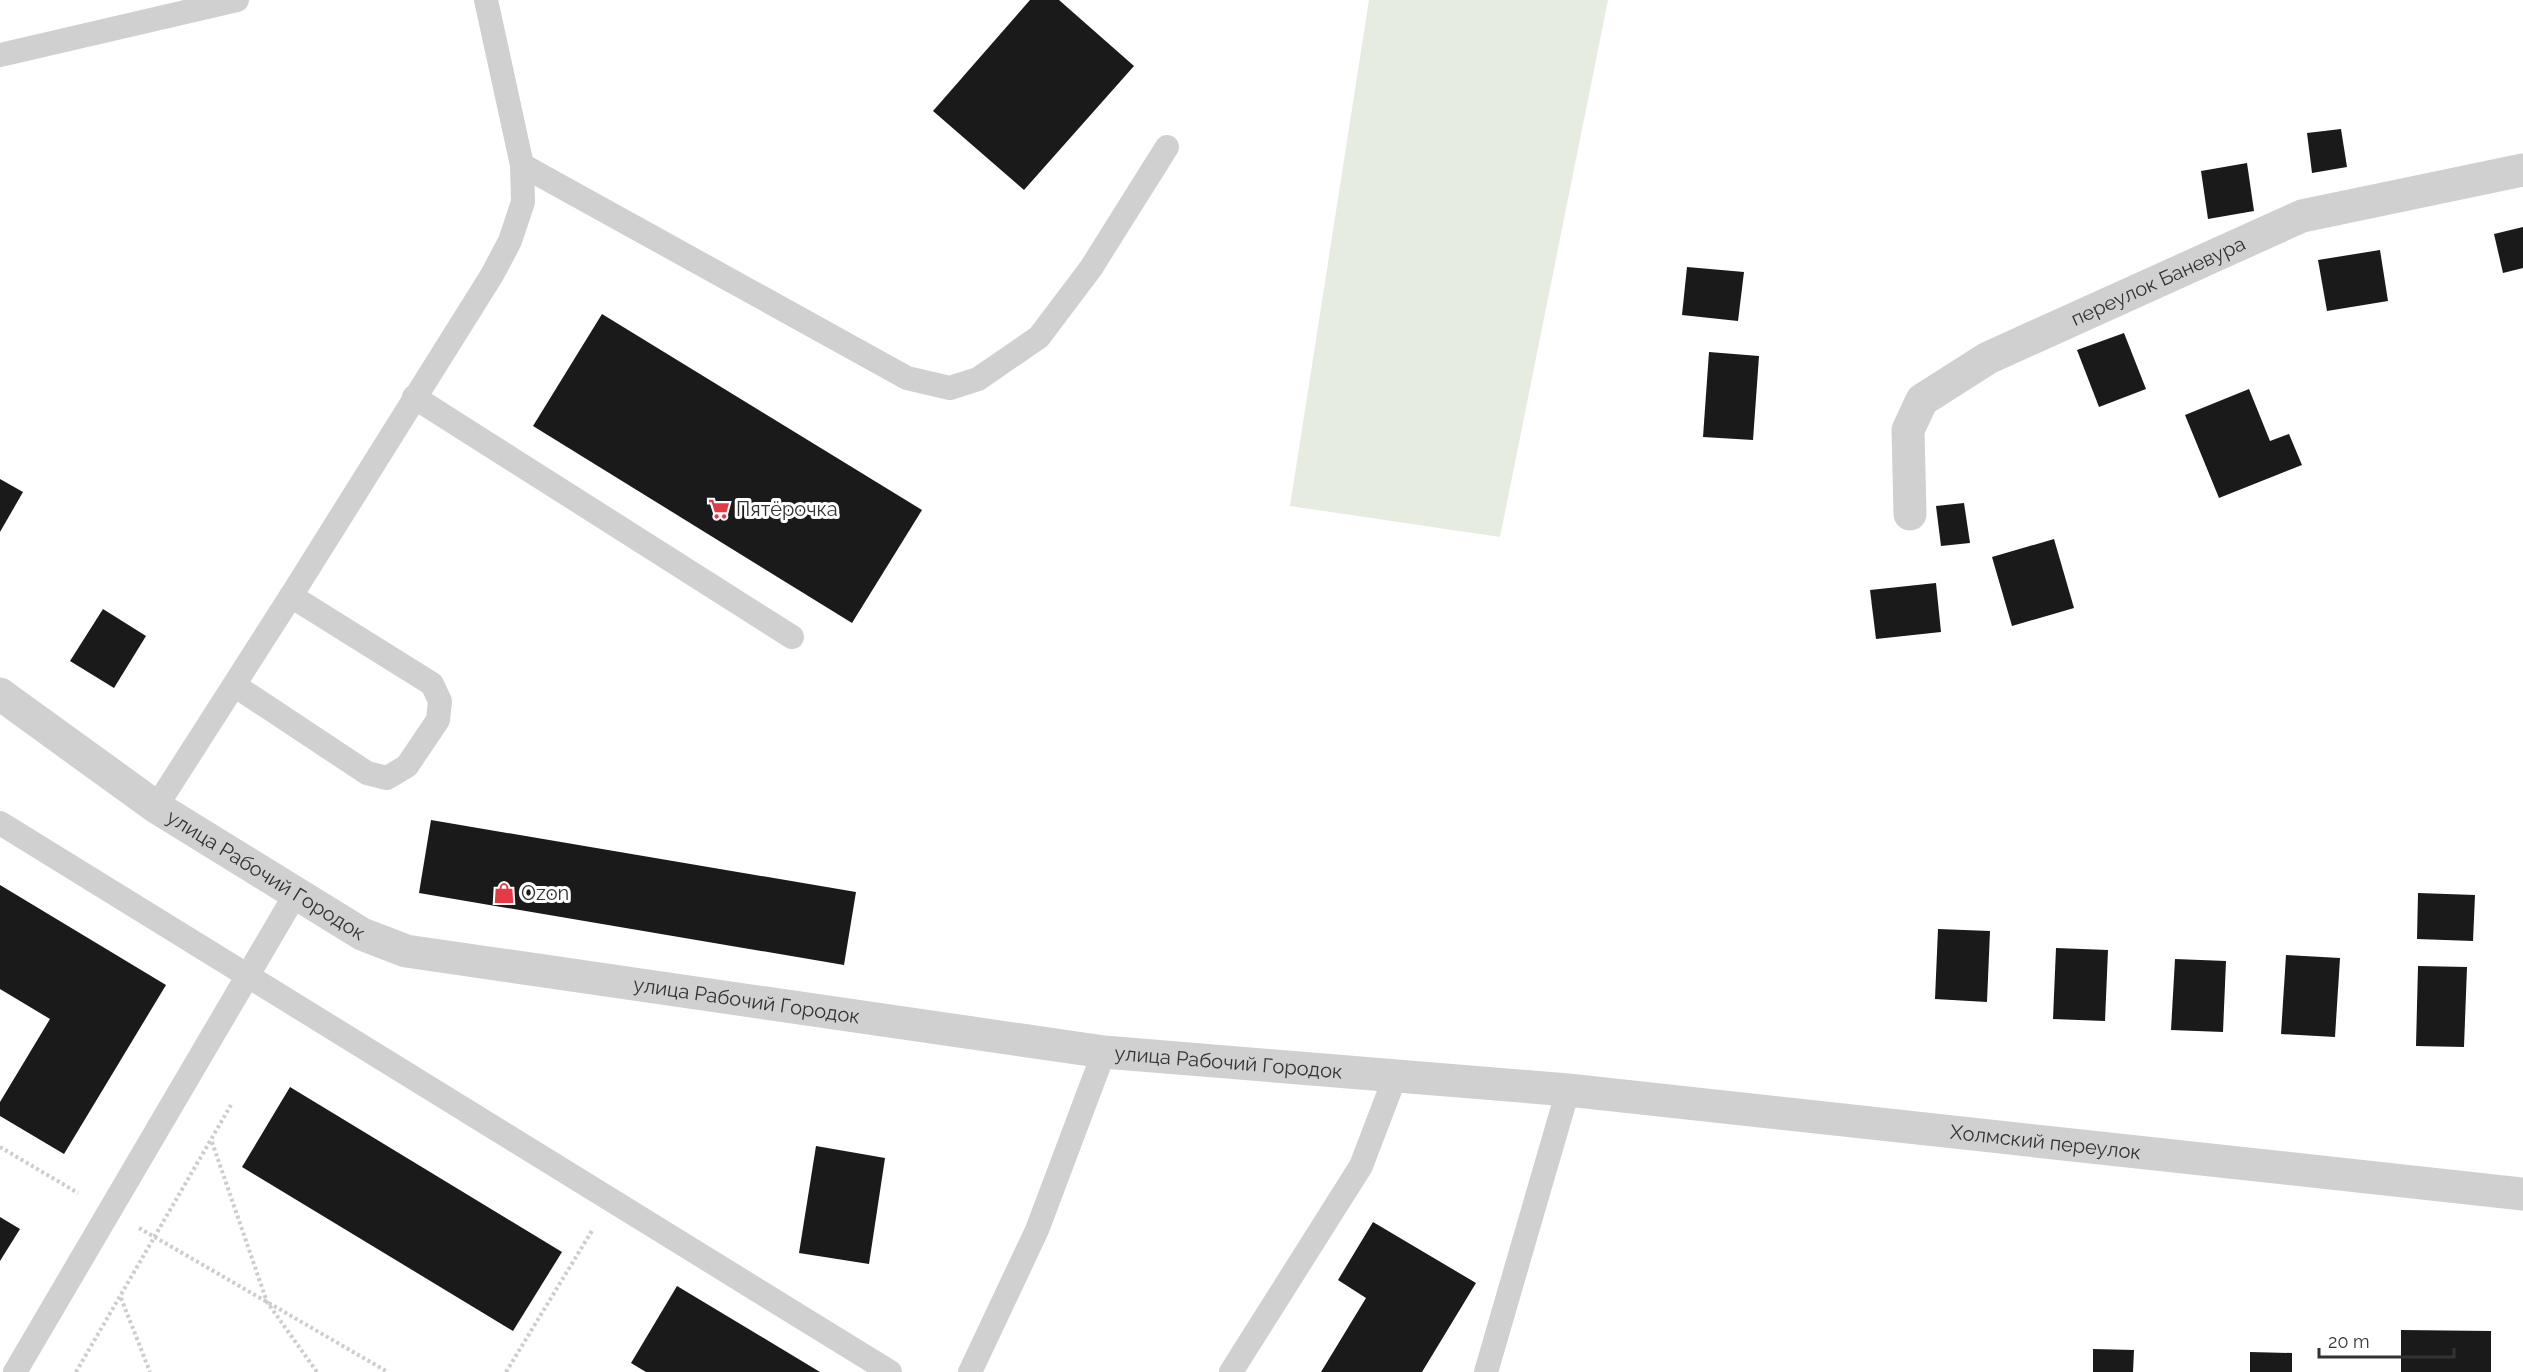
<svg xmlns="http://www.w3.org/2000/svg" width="2523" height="1372" viewBox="0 0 2523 1372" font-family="Raleway,sans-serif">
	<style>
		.green { fill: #e6ecdf }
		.building { fill: #1a1a1a }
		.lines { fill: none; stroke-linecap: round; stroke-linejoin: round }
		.path { stroke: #cdcdcd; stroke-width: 4; stroke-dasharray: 3 3; stroke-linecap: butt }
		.lane { stroke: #d0d0d0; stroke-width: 24 }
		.street { stroke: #d0d0d0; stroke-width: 33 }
		.labels { text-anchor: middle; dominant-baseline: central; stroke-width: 6; stroke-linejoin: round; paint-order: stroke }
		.street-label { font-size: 20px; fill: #333; stroke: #fff }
		.poi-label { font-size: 20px; fill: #333; stroke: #fff; text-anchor: start }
	</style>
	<rect width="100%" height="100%" fill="#fff"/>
	<!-- green -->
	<path class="green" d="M 1369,0 L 1608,0 L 1500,537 L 1290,506 Z"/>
	<!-- building -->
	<g class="building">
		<path d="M 1030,0 L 1059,0 L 1134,66 L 1024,190 L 933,111 Z"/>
		<path d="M 2341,129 L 2347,167 L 2312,173 L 2307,133 Z"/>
		<path d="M 2247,163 L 2254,211 L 2208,219 L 2201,171 Z"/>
		<path d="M 2523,227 L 2523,268 L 2503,273 L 2494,234 Z"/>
		<path d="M 2380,250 L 2388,301 L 2327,311 L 2318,260 Z"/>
		<path d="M 1687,267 L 1744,272 L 1738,321 L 1682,315 Z"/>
		<path d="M 602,314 L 922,510 L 852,623 L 533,426 Z"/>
		<path d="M 2124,333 L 2146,389 L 2099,407 L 2077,350 Z"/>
		<path d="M 1709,352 L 1759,356 L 1753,440 L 1703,437 Z"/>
		<path d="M 2249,389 L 2270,441 L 2289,434 L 2302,465 L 2219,498 L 2185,415 Z"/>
		<path d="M 0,479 L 23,492 L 0,532 Z"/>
		<path d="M 1964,503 L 1970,543 L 1941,546 L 1936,506 Z"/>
		<path d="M 2054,539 L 2074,608 L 2012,626 L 1992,557 Z"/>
		<path d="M 1936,583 L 1941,632 L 1876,639 L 1870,590 Z"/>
		<path d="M 103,609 L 146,636 L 114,688 L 70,661 Z"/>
		<path d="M 431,820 L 856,892 L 844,965 L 419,893 Z"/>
		<path d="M 0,885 L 166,985 L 64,1154 L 0,1116 L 0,1102 L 50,1019 L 0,989 Z"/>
		<path d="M 2418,893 L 2475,895 L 2473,941 L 2417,939 Z"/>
		<path d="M 1938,929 L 1990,931 L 1987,1002 L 1935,999 Z"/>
		<path d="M 2056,948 L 2108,950 L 2105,1021 L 2053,1019 Z"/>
		<path d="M 2286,955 L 2340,958 L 2335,1037 L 2281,1034 Z"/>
		<path d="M 2175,959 L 2226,961 L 2223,1032 L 2171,1030 Z"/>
		<path d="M 2418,966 L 2467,967 L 2464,1047 L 2416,1046 Z"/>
		<path d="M 290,1087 L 562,1252 L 513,1331 L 242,1167 Z"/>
		<path d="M 816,1146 L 885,1158 L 869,1264 L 799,1253 Z"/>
		<path d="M 0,1217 L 20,1229 L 0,1261 Z"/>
		<path d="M 1373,1222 L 1476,1283 L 1422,1372 L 1321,1372 L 1366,1298 L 1338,1280 Z"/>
		<path d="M 677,1286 L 820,1372 L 646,1372 L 631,1363 Z"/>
		<path d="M 2401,1330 L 2491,1331 L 2491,1372 L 2401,1372 Z"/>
		<path d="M 2093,1349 L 2134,1350 L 2133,1372 L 2093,1372 Z"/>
		<path d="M 2250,1352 L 2292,1353 L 2292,1372 L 2250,1372 Z"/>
	</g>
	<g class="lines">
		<!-- path -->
		<g class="path">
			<path d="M 212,1142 L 267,1302 L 317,1372"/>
			<path d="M 0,1147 L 78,1193"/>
			<path d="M 139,1228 L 388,1372"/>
			<path d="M 121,1298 L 150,1372"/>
			<path d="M 76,1372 L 231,1105"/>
			<path d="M 506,1372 L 593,1229"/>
		</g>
		<!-- lane -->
		<g class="lane">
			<path d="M 0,55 L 237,0"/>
			<path d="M 522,165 L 907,378 L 950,388 L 978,379 L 1039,337 L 1091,268 L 1167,147"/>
			<path d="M 414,397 L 792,637"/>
			<path d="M 291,596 L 492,275 L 510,241 L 523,202 L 522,165 L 486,0"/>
			<path d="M 156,807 L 291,596 L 432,684 L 440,701 L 438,720 L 407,766 L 387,778 L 367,773 L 234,685"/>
			<path d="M 0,823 L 890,1372"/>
			<path d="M 15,1372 L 295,895"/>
			<path d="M 970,1372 L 1037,1230 L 1104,1052"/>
			<path d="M 1231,1372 L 1361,1166 L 1395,1077"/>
			<path d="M 1486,1372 L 1568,1090"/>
		</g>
		<!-- street -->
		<g class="street">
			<path id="s1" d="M 1910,514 L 1908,430 L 1922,400 L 1988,358 L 2302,216 L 2523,170"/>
			<path id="s2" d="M 0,694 L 156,807 L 362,934 L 406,951 L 1104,1052 L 1568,1090 L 2523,1194"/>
		</g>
	</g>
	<!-- icons -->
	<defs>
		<symbol id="supermarket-bare" viewBox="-9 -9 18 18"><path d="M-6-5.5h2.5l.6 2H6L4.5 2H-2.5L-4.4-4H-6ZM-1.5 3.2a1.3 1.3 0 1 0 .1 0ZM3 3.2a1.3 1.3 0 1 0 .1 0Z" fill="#e63946" stroke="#fff" stroke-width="2.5" paint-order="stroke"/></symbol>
		<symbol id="shop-bare" viewBox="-9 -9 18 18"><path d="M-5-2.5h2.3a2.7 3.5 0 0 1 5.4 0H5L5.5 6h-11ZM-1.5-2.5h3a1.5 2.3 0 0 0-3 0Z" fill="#e63946" stroke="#fff" stroke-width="2.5" paint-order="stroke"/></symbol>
	</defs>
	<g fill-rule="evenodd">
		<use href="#supermarket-bare" x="704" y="494" width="30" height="30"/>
		<use href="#shop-bare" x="489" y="878" width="30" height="30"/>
	</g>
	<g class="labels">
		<!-- street labels -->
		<g class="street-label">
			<text stroke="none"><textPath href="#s1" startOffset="382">переулок Баневура</textPath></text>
			<text stroke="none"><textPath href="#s2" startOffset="322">улица Рабочий Городок</textPath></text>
			<text stroke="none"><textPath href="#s2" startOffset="826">улица Рабочий Городок</textPath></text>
			<text stroke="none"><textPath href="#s2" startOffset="1312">улица Рабочий Городок</textPath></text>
			<text stroke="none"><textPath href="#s2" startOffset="2133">Холмский переулок</textPath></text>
		</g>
		<!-- poi labels -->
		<g class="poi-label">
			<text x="736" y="509">Пятёрочка</text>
			<text x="521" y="893">Ozon</text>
		</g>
	</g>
	<!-- scale -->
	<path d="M2319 1348v9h135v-9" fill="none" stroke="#333333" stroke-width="3"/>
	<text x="2328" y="1348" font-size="18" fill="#333333" stroke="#ffffff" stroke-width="4.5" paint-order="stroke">20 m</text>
</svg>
